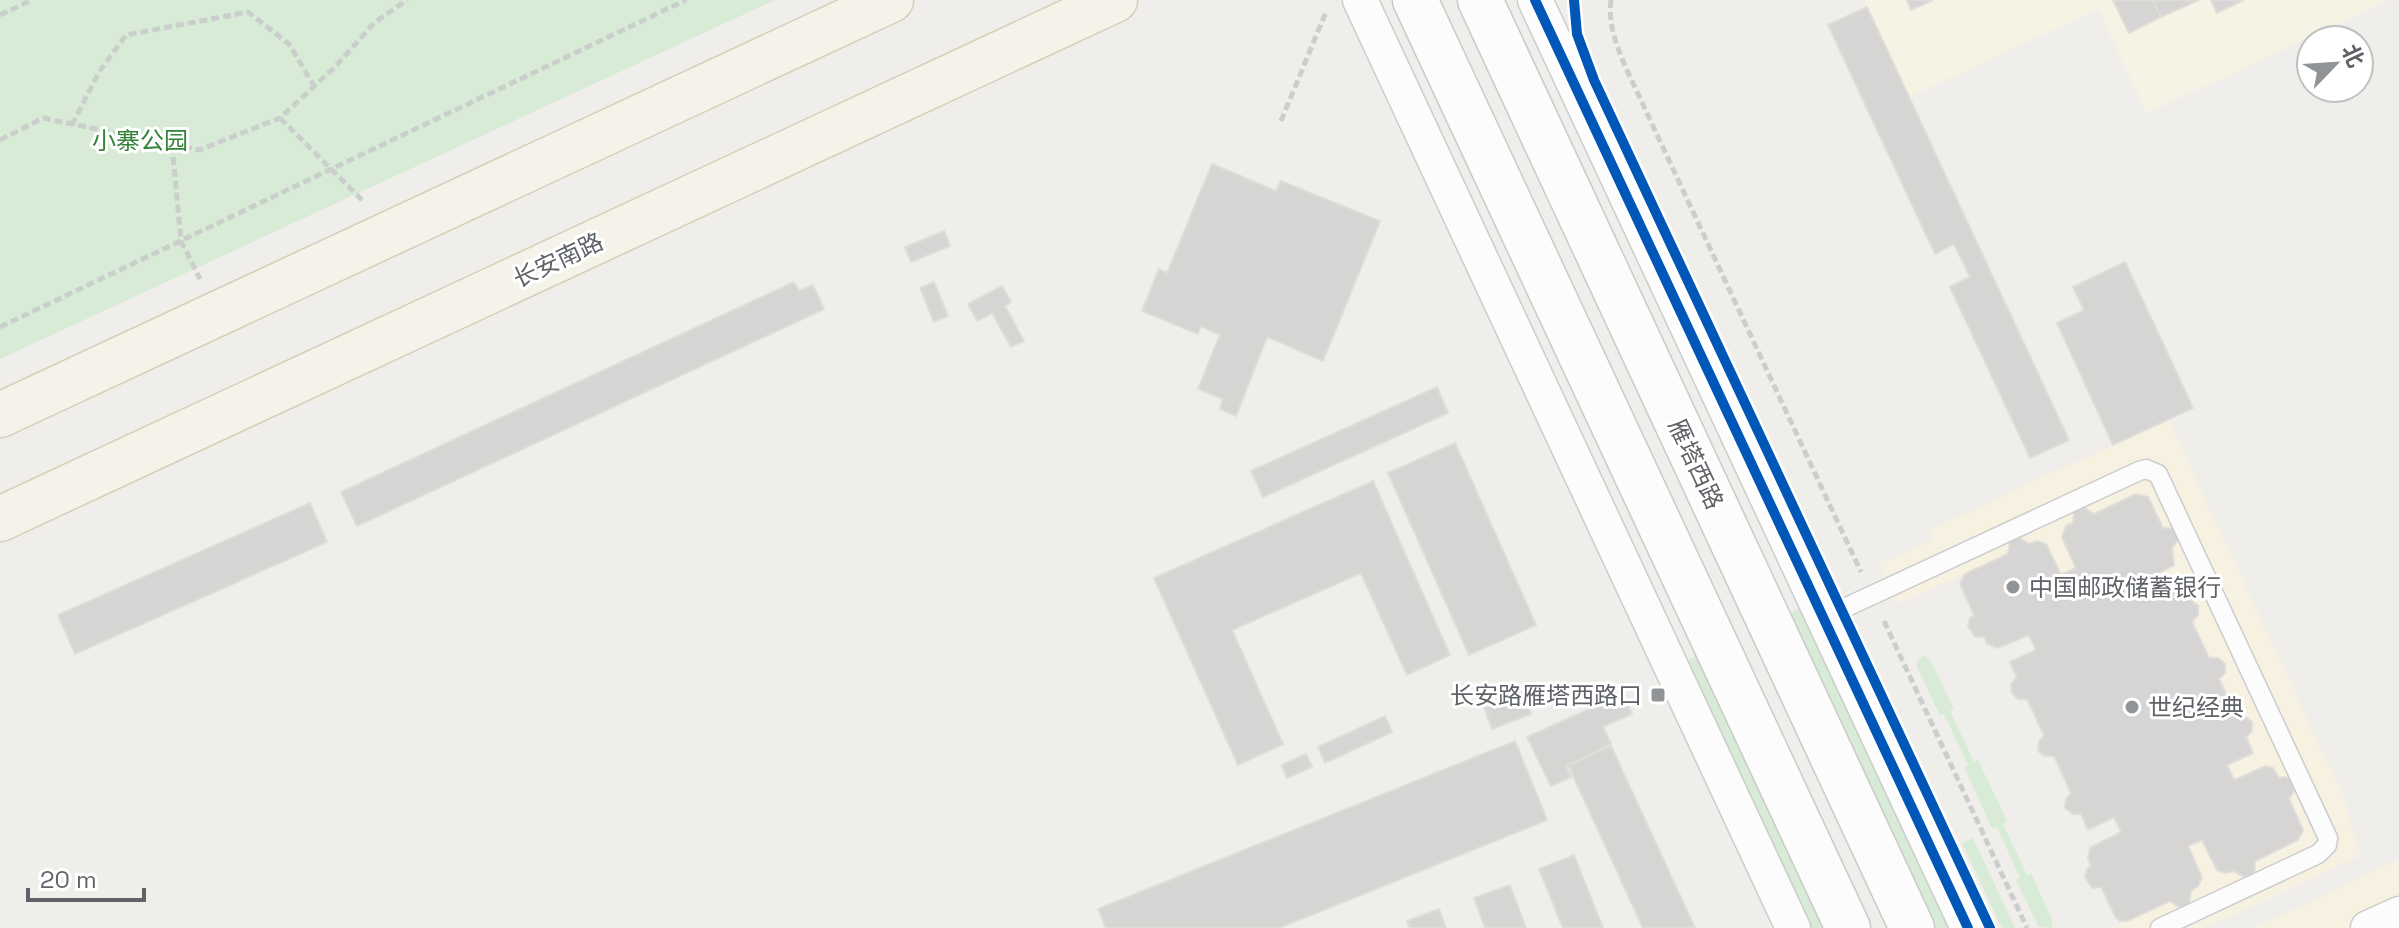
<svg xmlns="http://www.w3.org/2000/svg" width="2399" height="928" viewBox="0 0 2399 928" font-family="'Space Grotesk','Noto Sans SC',sans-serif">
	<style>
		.commercial { fill: #f7f3e4 }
		.green { fill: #d8ebd6 }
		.sand { fill: #f6f1e1 }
		.building { fill: #d6d5d3; stroke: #deddd9; stroke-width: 2 }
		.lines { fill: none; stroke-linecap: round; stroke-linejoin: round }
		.service-casing { stroke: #cbcccc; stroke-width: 21 }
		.minor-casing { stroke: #cbcccc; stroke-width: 37 }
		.secondary-casing { stroke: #cacacb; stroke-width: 47 }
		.primary-casing { stroke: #d7ceb8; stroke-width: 47 }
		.path { stroke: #cacfcc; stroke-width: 5; stroke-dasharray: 8 4; stroke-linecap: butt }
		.service { stroke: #fdfcfc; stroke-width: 18 }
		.minor { stroke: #fdfcfc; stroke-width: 34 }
		.secondary { stroke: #fdfcfc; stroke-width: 44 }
		.primary { stroke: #f4f2e9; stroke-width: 44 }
		.cycleway-casing { stroke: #fff; stroke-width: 15 }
		.cycleway { stroke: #0057b8; stroke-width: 10 }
		.poi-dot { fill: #919496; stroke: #fff; stroke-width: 3 }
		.labels { text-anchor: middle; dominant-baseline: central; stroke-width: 6; stroke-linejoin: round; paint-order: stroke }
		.park-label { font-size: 24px; fill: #348238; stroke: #fff }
		.street-label { font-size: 24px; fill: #5f6368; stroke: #fff }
		.poi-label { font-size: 24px; fill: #5f6368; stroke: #fff; text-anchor: start }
	</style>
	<rect width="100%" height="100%" fill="#efeeea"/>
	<!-- commercial -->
	<path class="commercial" d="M 1864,0 L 2389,0 L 2147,113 L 2098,9 L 1909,97 Z"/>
	<!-- green -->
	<g class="green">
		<path d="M 0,0 L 775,0 L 0,359 Z"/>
		<path d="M 1807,605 L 1958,928 L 1929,928 L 1784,616 Z"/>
		<path d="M 1703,653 L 1831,928 L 1803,928 L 1680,664 Z"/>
		<path d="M 1925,655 L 1931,661 L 1954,709 L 1950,711 L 1974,762 L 1978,760 L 2007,821 L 2003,824 L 2027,875 L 2031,873 L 2052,920 L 2052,928 L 2038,926 L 2016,880 L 2020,878 L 1997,827 L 1992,828 L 1964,767 L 1968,765 L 1944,714 L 1940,715 L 1917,667 L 1918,659 Z"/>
		<path d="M 1973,838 L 2015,928 L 2002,928 L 1962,843 Z"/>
	</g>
	<!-- sand -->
	<g class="sand">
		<path d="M 2168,419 L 2344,798 L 2360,856 L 2206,928 L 2111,928 L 2170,901 L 2180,908 L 2189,904 L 2191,891 L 2198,886 L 2201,878 L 2188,846 L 2202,840 L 2217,870 L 2226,873 L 2234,871 L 2245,877 L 2254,873 L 2255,861 L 2298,840 L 2303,834 L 2289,799 L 2296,789 L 2292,780 L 2284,777 L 2279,778 L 2273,768 L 2261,767 L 2234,780 L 2227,765 L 2253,753 L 2246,737 L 2252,726 L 2249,718 L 2236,716 L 2219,679 L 2225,673 L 2225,664 L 2218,658 L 2209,658 L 2192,622 L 2198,611 L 2195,602 L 2182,600 L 2175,585 L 2149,597 L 2142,582 L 2174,565 L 2172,548 L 2179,538 L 2175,529 L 2167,526 L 2163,528 L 2148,497 L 2142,494 L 2094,514 L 2083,507 L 2074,511 L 2073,523 L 2062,532 L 2062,539 L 2076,568 L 2061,575 L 2046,544 L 2037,541 L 2029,544 L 2018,537 L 2010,541 L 2008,554 L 1899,604 L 1880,564 L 1933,539 L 1930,530 Z"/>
		<path d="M 2399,860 L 2399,928 L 2253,928 Z"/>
	</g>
	<!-- building -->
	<g class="building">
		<path d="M 1907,0 L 1933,0 L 1911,10 Z"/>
		<path d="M 2113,0 L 2153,0 L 2161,17 L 2129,33 Z"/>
		<path d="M 2153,0 L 2199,0 L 2161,17 Z"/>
		<path d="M 2211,0 L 2244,0 L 2217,13 Z"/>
		<path d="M 1867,7 L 2069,440 L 2030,458 L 1950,287 L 1970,277 L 1954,244 L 1935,254 L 1828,25 Z"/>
		<path d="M 1212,164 L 1276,191 L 1281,181 L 1380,221 L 1323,361 L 1267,337 L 1236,416 L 1220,409 L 1223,399 L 1198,389 L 1220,335 L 1201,326 L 1198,334 L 1142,311 L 1159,269 L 1167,273 Z"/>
		<path d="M 944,231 L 950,246 L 911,262 L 905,247 Z"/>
		<path d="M 2125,262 L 2193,408 L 2113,445 L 2057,323 L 2084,310 L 2073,287 Z"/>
		<path d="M 794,282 L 799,291 L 813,285 L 824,309 L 357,526 L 341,492 Z"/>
		<path d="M 934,282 L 948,316 L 934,322 L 920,288 Z"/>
		<path d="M 1002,286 L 1011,302 L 1005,306 L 1024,341 L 1011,347 L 992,313 L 977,321 L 968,304 Z"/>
		<path d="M 1437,387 L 1448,413 L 1263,497 L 1251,471 Z"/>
		<path d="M 1455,443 L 1536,625 L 1469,655 L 1388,473 Z"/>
		<path d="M 1373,481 L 1450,655 L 1407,675 L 1361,573 L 1232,630 L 1283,744 L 1238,765 L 1154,578 Z"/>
		<path d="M 2136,494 L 2148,497 L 2163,528 L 2175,529 L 2179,538 L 2172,548 L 2174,565 L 2142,582 L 2149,597 L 2175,585 L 2182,600 L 2191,600 L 2198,606 L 2198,615 L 2192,622 L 2209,658 L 2218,658 L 2225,664 L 2225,673 L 2219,679 L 2236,716 L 2245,716 L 2252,722 L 2252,731 L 2246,737 L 2253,753 L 2227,765 L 2234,780 L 2266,766 L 2273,768 L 2279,778 L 2284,777 L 2292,780 L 2296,788 L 2289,799 L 2303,830 L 2298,840 L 2255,861 L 2254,874 L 2245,877 L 2234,871 L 2226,873 L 2217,870 L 2202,840 L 2188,846 L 2202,878 L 2198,886 L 2191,891 L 2189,904 L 2181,908 L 2170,901 L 2127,921 L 2120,921 L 2116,918 L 2101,887 L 2092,888 L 2085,877 L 2087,869 L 2091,866 L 2088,859 L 2090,848 L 2121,832 L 2114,817 L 2088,830 L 2081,814 L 2073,814 L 2065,808 L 2066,799 L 2071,793 L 2054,756 L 2045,756 L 2038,751 L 2039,742 L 2044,735 L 2027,699 L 2018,699 L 2012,693 L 2011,684 L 2017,677 L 2010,662 L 2036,650 L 2029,635 L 1997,648 L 1987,644 L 1984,636 L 1975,637 L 1968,626 L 1970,618 L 1974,615 L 1960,584 L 1965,574 L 2008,554 L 2010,541 L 2018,537 L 2029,544 L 2037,541 L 2046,544 L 2061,575 L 2076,568 L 2062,537 L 2066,526 L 2073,523 L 2074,511 L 2083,507 L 2094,514 Z"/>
		<path d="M 310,503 L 327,542 L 75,654 L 58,615 Z"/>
		<path d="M 1522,692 L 1531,714 L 1492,729 L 1484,707 Z"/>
		<path d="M 1623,694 L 1632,714 L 1603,727 L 1611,744 L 1566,766 L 1571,777 L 1551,786 L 1527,737 Z"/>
		<path d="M 1385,716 L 1392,732 L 1325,763 L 1318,747 Z"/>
		<path d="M 1515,741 L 1547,820 L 1279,928 L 1106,928 L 1098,909 Z"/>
		<path d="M 1611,746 L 1695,928 L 1643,928 L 1568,765 Z"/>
		<path d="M 1306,754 L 1312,767 L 1287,778 L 1282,765 Z"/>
		<path d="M 1574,855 L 1603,928 L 1563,928 L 1539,869 Z"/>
		<path d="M 1510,885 L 1526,928 L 1485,928 L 1474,898 Z"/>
		<path d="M 1439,909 L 1446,928 L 1410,928 L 1407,921 Z"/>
	</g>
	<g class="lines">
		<defs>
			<path id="service" d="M 1823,618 L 2139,471 L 2146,469 L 2158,474 L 2328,838 L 2327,845 L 2318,854 L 2160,928"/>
			<g id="minor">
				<path d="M 1360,0 L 1793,928"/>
				<path d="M 1535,0 L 1968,928"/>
				<path d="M 2368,928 L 2399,914"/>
			</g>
			<g id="secondary">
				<path d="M 1415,0 L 1848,928"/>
				<path d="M 1480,0 L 1912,928"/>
			</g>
			<g id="primary">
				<path d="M 0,415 L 891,0"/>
				<path d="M 0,519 L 1115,0"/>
			</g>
		</defs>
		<!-- service casing -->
		<use href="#service" class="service-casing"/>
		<!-- minor casing -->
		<use href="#minor" class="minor-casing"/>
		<!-- secondary casing -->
		<use href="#secondary" class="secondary-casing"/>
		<!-- primary casing -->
		<use href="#primary" class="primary-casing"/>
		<!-- path -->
		<g class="path">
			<path d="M 1611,0 C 1608,24 1616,44 1625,66 L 1861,572"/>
			<path d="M 0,15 L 32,0"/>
			<path d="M 280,118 L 364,202"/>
			<path d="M 1281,121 L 1326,12"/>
			<path d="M 72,125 L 99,72 L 126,35 L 248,12 L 289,44 L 314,86"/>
			<path d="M 0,140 L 43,118 L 199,150 L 280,118 L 335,67 L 374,23 L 407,0"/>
			<path d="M 172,145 L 181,241 L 200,279"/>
			<path d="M 0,327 L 686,0"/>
			<path d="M 1884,621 L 2027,928"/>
		</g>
		<!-- service -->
		<use href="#service" class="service"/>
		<!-- minor -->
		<use href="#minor" class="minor"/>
		<!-- secondary -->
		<use href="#secondary" class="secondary"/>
		<!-- primary -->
		<use href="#primary" class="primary"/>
		<defs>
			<g id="cycleway">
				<path d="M 1535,0 L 1968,928"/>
				<path d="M 1574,0 L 1577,34 L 1594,80 L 1990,928"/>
			</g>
		</defs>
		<!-- cycleway casing -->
		<use href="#cycleway" class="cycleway-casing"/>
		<!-- cycleway -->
		<use href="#cycleway" class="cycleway"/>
	</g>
	<!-- markers -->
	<g class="poi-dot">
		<circle cx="2013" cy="587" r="8"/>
		<rect x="1650" y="687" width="16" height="16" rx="4"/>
		<circle cx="2132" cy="707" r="8"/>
	</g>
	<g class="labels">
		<!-- park labels -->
		<g class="park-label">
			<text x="140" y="140">小寨公园</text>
		</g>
		<!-- street labels -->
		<g class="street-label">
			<text transform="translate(558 260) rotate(-25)">长安南路</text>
			<text transform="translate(1696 464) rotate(65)">雁塔西路</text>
		</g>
		<!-- poi labels -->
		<g class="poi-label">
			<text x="2029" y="587">中国邮政储蓄银行</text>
			<text x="1642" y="695" text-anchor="end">长安路雁塔西路口</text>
			<text x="2148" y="707">世纪经典</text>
		</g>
	</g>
	<!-- north arrow -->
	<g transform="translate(2335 64) rotate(65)"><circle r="38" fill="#ffffff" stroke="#bfc1c3" stroke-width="2"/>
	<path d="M0-6L14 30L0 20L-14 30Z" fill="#919496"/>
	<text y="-12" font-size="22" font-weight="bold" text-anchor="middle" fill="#5f6368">北</text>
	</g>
	<!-- scale -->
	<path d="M28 888v12h116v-12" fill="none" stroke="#5f6368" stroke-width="4"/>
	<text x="40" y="888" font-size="24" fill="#5f6368" stroke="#ffffff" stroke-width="6" paint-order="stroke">20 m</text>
</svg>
